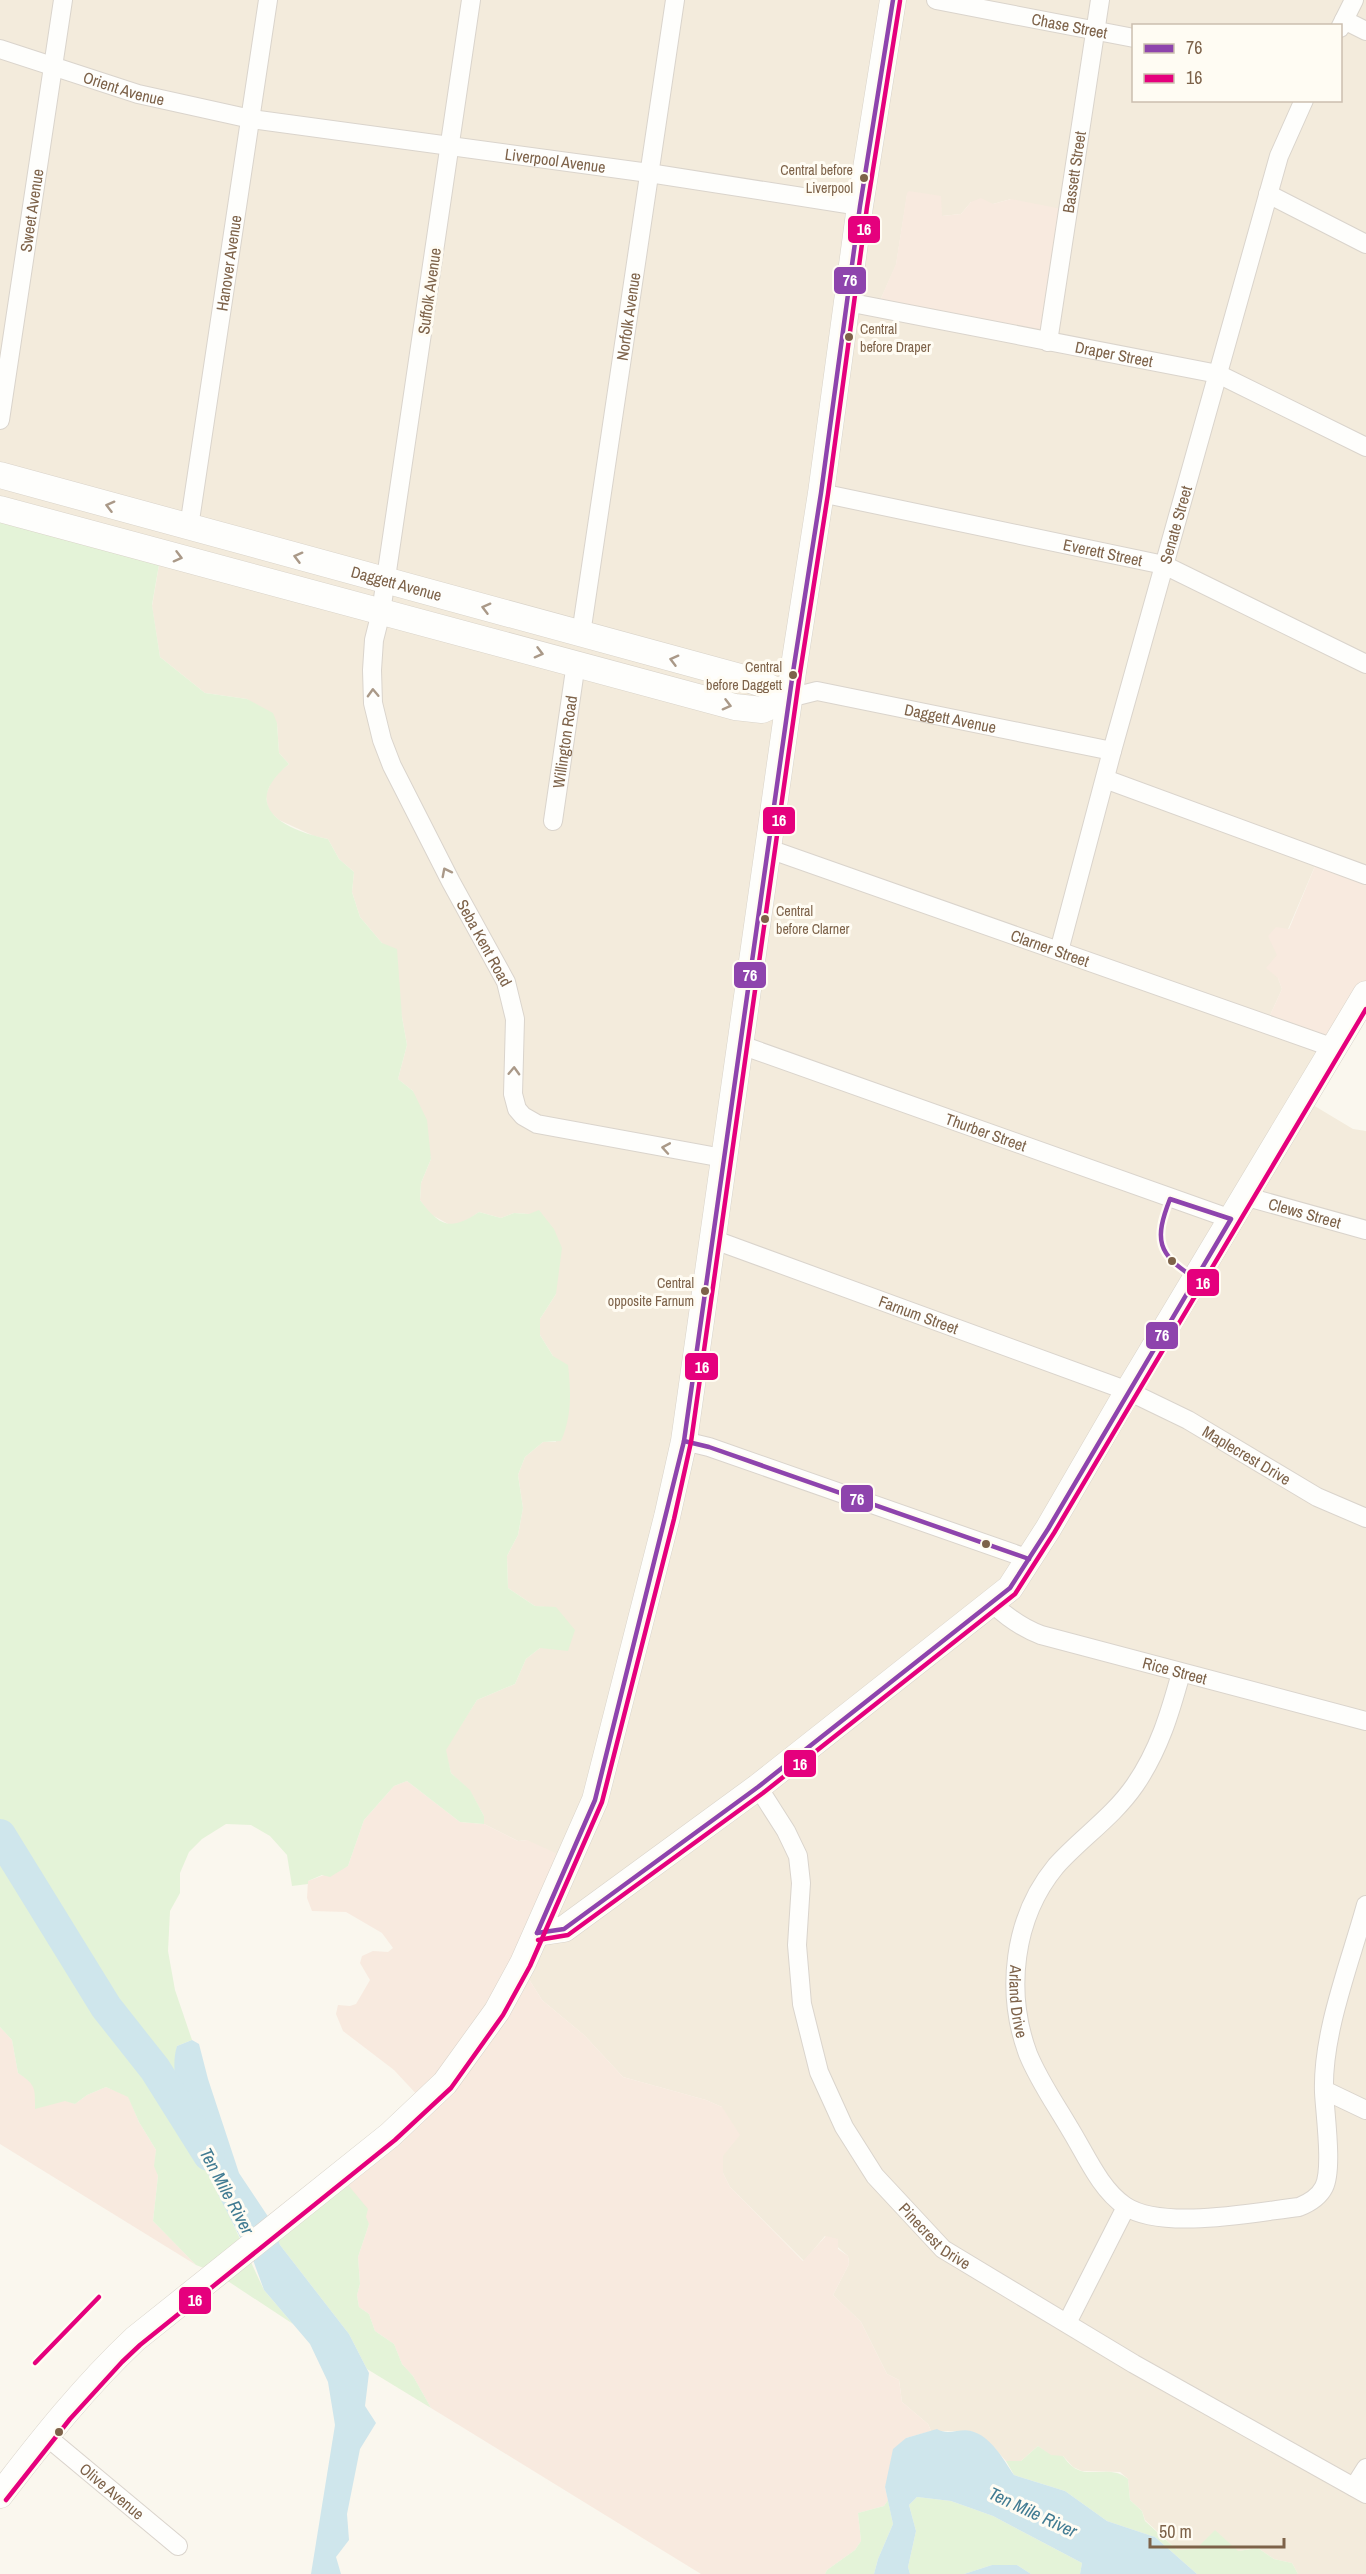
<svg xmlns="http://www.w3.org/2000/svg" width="1366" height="2574" viewBox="0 0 1366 2574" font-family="'Archivo Narrow',sans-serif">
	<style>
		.residential { fill: #f3ebdc; fill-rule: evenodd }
		.commercial { fill: #f8eadf }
		.green { fill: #e4f3d8 }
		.water { fill: #cfe6ec }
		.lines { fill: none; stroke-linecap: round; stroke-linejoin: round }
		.river { stroke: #cfe6ec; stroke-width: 32 }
		.street-casing { stroke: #dad4cc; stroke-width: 20 }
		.secondary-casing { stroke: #d9d3c9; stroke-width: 27 }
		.street { stroke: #fefefc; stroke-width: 18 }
		.secondary { stroke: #fefefc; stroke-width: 26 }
		.bus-1-casing { stroke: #fffcf3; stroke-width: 9 }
		.bus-2-casing { stroke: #fffcf3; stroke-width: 9 }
		.bus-1 { stroke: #8e44ad; stroke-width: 4.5 }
		.bus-2 { stroke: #e5007d; stroke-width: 4.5 }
		.oneway { stroke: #a98 }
		.bus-dot { fill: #7d6249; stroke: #fffcf3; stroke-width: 2 }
		.labels { text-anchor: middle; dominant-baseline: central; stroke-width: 6; stroke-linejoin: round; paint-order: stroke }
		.bus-label { font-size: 14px; fill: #7d6249; stroke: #fffcf3; text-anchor: end }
		.street-label { font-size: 16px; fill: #7d6249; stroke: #fffcf3 }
		.water-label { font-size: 18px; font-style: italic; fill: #417b92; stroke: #fffcf3 }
		.line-badge { stroke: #fffcf3; stroke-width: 2 }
		.badge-label { font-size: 16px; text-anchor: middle; font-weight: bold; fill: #fff }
	</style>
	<rect width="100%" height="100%" fill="#faf7ee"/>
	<!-- residential -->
	<path class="residential" d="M 0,0 L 1366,0 L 1366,876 L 1318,859 L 1277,955 L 1278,978 L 1282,989 L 1266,1024 L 1327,1050 L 1303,1099 L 1353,1129 L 1366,1131 L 1366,2574 L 1298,2574 L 1292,2563 L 1274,2559 L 1258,2548 L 1238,2551 L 1177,2550 L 1145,2520 L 1142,2511 L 1130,2500 L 1128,2479 L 1120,2472 L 1082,2471 L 1073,2467 L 1063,2456 L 1051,2456 L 1038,2446 L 1021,2461 L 1006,2461 L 991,2444 L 971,2431 L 931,2431 L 928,2424 L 902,2402 L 899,2380 L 887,2374 L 861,2322 L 833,2295 L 849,2264 L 848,2256 L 825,2236 L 804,2261 L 730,2187 L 723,2173 L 722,2107 L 706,2100 L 623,2077 L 584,2035 L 542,2000 L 520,1965 L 527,1840 L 518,1841 L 484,1824 L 484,1816 L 470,1791 L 451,1773 L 445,1750 L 477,1700 L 515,1684 L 526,1659 L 540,1648 L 556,1608 L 535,1606 L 508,1588 L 507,1556 L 518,1535 L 523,1508 L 518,1475 L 525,1457 L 543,1442 L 556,1442 L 553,1356 L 540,1335 L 540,1319 L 556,1294 L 529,1214 L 514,1213 L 501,1218 L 479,1212 L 461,1225 L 450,1225 L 430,1214 L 420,1200 L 421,1183 L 431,1159 L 413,1091 L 398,1079 L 407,1045 L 402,1017 L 382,943 L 360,917 L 352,892 L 354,872 L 339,859 L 328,839 L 314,836 L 279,820 L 268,810 L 266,795 L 273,777 L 289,764 L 279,753 L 277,723 L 247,699 L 205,693 L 160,657 L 152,606 L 161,553 L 0,509 ZM 1134,26 L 1340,26 L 1340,100 L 1134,100 ZM 907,195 L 942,216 L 961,214 L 971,202 L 993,204 L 1011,199 L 878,305 L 896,265 Z"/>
	<!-- commercial -->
	<g class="commercial">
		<path d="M 909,191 L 941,196 L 942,216 L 961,214 L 971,202 L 981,198 L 993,204 L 1011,199 L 1062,209 L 1044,337 L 878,305 L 896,264 L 907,193 Z"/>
		<path d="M 1318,859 L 1366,876 L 1366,989 L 1333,1045 L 1266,1024 L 1282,989 L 1278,978 L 1266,968 L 1277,955 L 1268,936 L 1276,927 L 1289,929 Z"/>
		<path d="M 407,1781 L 460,1822 L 484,1824 L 518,1841 L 527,1840 L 562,1856 L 520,1965 L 542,2000 L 584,2035 L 623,2077 L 706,2100 L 722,2107 L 740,2135 L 723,2156 L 723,2173 L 730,2187 L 803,2261 L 826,2236 L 838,2239 L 838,2249 L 848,2256 L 849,2264 L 833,2295 L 861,2322 L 887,2374 L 899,2380 L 902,2402 L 928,2424 L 931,2431 L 906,2438 L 885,2487 L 888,2500 L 884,2506 L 858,2513 L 861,2541 L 855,2550 L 827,2570 L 825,2574 L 701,2574 L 431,2408 L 413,2376 L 402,2364 L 394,2344 L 375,2331 L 369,2314 L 359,2307 L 357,2295 L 360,2284 L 358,2257 L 369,2224 L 339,2174 L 420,2098 L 394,2070 L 343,2031 L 336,2014 L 338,2005 L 350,2006 L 356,2004 L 370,1980 L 360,1963 L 362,1956 L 373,1951 L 388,1952 L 393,1948 L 382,1933 L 346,1912 L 312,1911 L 307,1898 L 308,1881 L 348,1866 L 364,1820 L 394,1786 Z"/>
		<path d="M 0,2027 L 12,2040 L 18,2073 L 31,2081 L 35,2089 L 75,2104 L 87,2095 L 106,2087 L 128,2096 L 139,2122 L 156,2150 L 155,2166 L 158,2176 L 153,2221 L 196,2265 L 0,2144 Z"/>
	</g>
	<!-- green -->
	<g class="green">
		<path d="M 0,509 L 161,553 L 152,605 L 160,657 L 205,693 L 247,699 L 273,713 L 277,723 L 279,753 L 289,764 C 238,806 284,830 328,839 L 339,859 L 354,872 L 352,892 L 360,917 L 382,943 L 397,949 L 402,1017 L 407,1045 L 398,1079 L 413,1091 L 427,1120 L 431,1159 L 421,1183 L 420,1200 C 440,1227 451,1231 479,1212 L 501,1218 L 514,1213 L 529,1214 L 539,1210 L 554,1229 L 562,1248 L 556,1294 L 540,1319 L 540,1335 L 553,1356 L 568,1365 C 571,1392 572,1416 561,1441 L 543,1442 L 525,1457 L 518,1475 L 523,1508 L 518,1535 L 507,1556 L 508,1588 L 535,1606 L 556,1607 L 575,1630 L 568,1651 L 540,1648 L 526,1659 L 515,1684 L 477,1700 L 446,1750 L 451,1773 L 470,1790 L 484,1816 L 484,1824 L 460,1822 L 407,1781 L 394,1786 L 364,1820 L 348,1866 L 330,1877 L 322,1875 L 308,1881 L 308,1884 L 292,1886 L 287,1855 L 270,1836 L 251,1825 L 226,1824 L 202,1839 L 189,1852 L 180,1873 L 180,1893 L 170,1911 L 168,1951 L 175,1990 L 192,2040 L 177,2046 L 174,2080 L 196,2145 L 264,2290 L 293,2324 L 214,2272 L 196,2265 L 153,2221 L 158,2176 L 154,2166 L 156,2150 L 139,2122 L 128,2097 L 106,2087 L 87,2095 L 75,2104 L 65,2101 L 35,2109 C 35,2088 36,2085 18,2073 L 12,2040 L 0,2027 Z"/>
		<path d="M 339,2174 L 368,2209 L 366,2217 L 369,2224 L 358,2257 L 360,2284 L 357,2295 L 359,2307 L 369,2314 L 375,2331 L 394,2344 L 402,2364 L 413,2376 L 431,2408 L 367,2369 L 349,2334 L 280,2245 L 273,2224 Z"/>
		<path d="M 1038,2446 L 1051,2455 L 1063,2456 C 1066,2460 1069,2464 1073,2467 C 1089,2479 1111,2464 1128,2479 L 1130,2500 L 1142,2511 L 1145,2521 L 1177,2550 L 1196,2549 L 1215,2530 L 1238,2551 L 1258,2548 L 1274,2559 L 1292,2563 L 1298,2574 L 1197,2574 L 1155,2537 L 1107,2521 L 1065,2491 L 1014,2475 L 1006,2461 L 1021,2461 Z"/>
		<path d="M 917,2497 L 951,2501 L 993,2516 L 1082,2563 L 1080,2574 L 1031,2574 L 1017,2565 L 992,2565 L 964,2574 L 910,2574 L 908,2567 L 916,2531 L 909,2505 Z"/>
		<path d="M 888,2500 L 893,2524 L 878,2559 L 874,2574 L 825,2574 L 827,2570 L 855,2550 L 861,2541 L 858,2513 L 884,2506 Z"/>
	</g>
	<!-- water -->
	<g class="water">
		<path d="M 192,2040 L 199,2044 L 208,2079 L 239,2173 L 273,2224 L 280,2245 L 349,2334 L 369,2373 L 365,2406 L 376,2423 L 360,2449 L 347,2514 L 349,2540 L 336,2557 L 341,2574 L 311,2574 L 335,2425 L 328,2382 L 310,2344 L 264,2290 L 249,2249 L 245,2247 C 222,2199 161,2097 177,2046 Z"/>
		<path d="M 937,2429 C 948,2436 960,2428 971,2431 C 991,2436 1003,2459 1014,2475 L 1065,2491 L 1107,2521 L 1155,2537 L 1197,2574 L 1080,2574 L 1082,2563 L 993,2516 L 951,2501 L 917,2497 L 909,2505 L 916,2531 L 908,2567 L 910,2574 L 874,2574 L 878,2559 L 893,2524 L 885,2487 L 893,2449 L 906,2438 Z"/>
		<path d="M 992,2565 L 1017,2565 L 1031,2574 L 964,2574 Z"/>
	</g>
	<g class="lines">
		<!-- river -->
		<path class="river" d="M 0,1835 L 106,2007 L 155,2069 L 209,2155"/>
		<defs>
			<g id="street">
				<path id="s1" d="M 471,0 L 381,612 L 374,640 L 372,670 L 373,703 L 382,740 L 392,766 L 451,882 L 506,982 L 515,1019 L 513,1094 L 517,1109 L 523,1116 L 537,1124 L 723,1158"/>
				<path id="s2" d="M 936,0 L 1134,38"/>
				<path d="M 1344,20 L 1366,31"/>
				<path d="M 1340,28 L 1354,0"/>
				<path id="s3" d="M 0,49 L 138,94 L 251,119 L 649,173 L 860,206"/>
				<path d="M 1268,194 L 1366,244"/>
				<path id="s4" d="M 847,302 L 1218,374 L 1366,447"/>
				<path id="s5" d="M 1048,342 L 1100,0"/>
				<path id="s6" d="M 0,420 L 63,0"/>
				<path id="s7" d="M 821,493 L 1164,565 L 1366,664"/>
				<path id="s8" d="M 189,527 L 268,0"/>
				<path id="s9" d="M 581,634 L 675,0"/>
				<path id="s10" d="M 789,698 L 817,691 L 1112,751"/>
				<path d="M 1105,779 L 1366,875"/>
				<path id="s11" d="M 553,821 L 576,663"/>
				<path id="s12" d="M 769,849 L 1334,1048"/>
				<path id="s13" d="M 1059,951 L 1112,751 L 1279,156 L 1304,100"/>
				<path id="s14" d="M 741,1045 L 1231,1219"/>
				<path id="s15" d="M 1244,1196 L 1366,1230"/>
				<path id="s16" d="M 712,1239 L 1128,1391 L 1188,1420 L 1317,1497 L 1366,1518"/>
				<path d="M 684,1441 L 709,1447 L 1029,1559"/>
				<path id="s17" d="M 993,1604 C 1008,1618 1022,1628 1041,1635 L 1366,1721"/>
				<path id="s18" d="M 1181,1673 C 1170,1713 1159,1750 1135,1785 C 1113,1817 1081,1838 1056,1866 C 1013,1918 1005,1992 1028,2054 C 1039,2081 1056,2105 1070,2129 C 1086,2155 1100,2189 1125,2206 C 1163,2231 1255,2212 1299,2207 C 1309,2203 1319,2197 1324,2187 C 1333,2169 1325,2114 1324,2092 C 1322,2033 1350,1963 1366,1905"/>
				<path id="s19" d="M 758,1787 L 786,1831 L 798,1856 L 801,1883 L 797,1945 L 802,2004 L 819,2072 L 844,2127 L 875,2176 L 943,2249 L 1134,2364 L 1366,2494"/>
				<path d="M 1324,2090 L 1366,2110"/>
				<path d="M 1067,2323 L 1126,2207"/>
				<path id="s20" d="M 46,2436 L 178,2546"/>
				<path d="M 1354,2487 L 1366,2468"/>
			</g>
			<g id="secondary">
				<path id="s21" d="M 0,475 L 744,678 L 765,685 L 789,698"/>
				<path d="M 0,509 L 735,707 L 762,710 L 789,698"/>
				<path d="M 537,1933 L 564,1929 L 758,1787 L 1010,1588 L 1048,1529 L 1128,1391 L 1366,994"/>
				<path d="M 0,2495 C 42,2440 85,2386 135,2339 L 390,2135 L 445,2083 L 497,2011 L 523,1963 L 595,1800 L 667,1517 L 684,1441 L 793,672 L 821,493 L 860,206 L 893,0"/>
			</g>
		</defs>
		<!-- street casing -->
		<use href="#street" class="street-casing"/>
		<!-- secondary casing -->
		<use href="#secondary" class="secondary-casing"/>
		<!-- street -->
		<use href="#street" class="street"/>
		<!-- secondary -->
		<use href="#secondary" class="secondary"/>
		<defs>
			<g id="bus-1">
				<path d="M 684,1441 L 709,1447 L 1029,1559"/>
				<path d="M 537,1933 L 595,1800 L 684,1441 L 793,672 L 821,493 L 860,206 L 893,0"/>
				<path d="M 537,1933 L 564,1929 L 758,1787 L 1010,1588 L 1048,1529 L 1231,1219 L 1170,1199 C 1154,1240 1157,1254 1195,1278"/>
			</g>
			<g id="bus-2">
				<path d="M 538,1940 L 568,1935 L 763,1793 L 1015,1594 L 1054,1533 L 1366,1009"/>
				<path d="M 35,2363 L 99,2297"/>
				<path d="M 6,2500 L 70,2419 L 122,2362 L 140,2345 L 395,2140 L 451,2088 L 503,2015 L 530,1966 L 602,1802 L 674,1519 L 691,1442 L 800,673 L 828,494 L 867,207 L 900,1"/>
			</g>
		</defs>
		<!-- bus-1 casing -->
		<use href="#bus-1" class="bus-1-casing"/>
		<!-- bus-2 casing -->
		<use href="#bus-2" class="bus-2-casing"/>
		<!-- bus-1 -->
		<use href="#bus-1" class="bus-1"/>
		<!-- bus-2 -->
		<use href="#bus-2" class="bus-2"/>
	</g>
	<!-- one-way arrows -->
	<defs><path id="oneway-chevron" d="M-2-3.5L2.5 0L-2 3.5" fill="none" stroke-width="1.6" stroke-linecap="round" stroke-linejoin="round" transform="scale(1.5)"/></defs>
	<g class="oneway">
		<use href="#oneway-chevron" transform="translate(110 506) rotate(-165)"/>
		<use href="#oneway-chevron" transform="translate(178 557) rotate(15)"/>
		<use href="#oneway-chevron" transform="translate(298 557) rotate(-165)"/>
		<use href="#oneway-chevron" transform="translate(486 608) rotate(-165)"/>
		<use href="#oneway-chevron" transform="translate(539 653) rotate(15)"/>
		<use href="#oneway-chevron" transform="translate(674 660) rotate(-165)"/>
		<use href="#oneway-chevron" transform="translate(373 693) rotate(-92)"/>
		<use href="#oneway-chevron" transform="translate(727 705) rotate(15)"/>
		<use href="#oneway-chevron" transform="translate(446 872) rotate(-117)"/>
		<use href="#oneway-chevron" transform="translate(514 1071) rotate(-88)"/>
		<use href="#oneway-chevron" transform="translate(666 1148) rotate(-170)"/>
	</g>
	<!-- markers -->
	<g class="bus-dot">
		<circle cx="864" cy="178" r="5"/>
		<circle cx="849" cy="337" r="5"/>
		<circle cx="793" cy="675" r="5"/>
		<circle cx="765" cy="919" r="5"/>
		<circle cx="1172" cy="1261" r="5"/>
		<circle cx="705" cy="1291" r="5"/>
		<circle cx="986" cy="1544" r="5"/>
		<circle cx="59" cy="2432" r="5"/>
	</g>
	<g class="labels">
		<!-- bus labels -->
		<g class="bus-label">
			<text x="853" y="170">Central before<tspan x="853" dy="18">Liverpool</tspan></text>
			<text x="860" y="329" text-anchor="start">Central<tspan x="860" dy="18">before Draper</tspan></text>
			<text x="782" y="667">Central<tspan x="782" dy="18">before Daggett</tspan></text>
			<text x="776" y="911" text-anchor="start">Central<tspan x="776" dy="18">before Clarner</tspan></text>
			<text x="694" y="1283">Central<tspan x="694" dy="18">opposite Farnum</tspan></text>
		</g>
		<!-- street labels -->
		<g class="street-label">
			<text stroke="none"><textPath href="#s2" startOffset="136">Chase Street</textPath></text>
			<text stroke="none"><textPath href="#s3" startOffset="130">Orient Avenue</textPath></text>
			<text stroke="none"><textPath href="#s3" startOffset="568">Liverpool Avenue</textPath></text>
			<text stroke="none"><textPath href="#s5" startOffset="172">Bassett Street</textPath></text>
			<text stroke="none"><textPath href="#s6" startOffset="212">Sweet Avenue</textPath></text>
			<text stroke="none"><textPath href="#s8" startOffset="267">Hanover Avenue</textPath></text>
			<text transform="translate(429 291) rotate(-82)">Suffolk Avenue</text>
			<text stroke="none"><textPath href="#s9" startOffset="321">Norfolk Avenue</textPath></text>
			<text stroke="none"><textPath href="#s4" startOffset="272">Draper Street</textPath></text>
			<text stroke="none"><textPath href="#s13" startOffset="442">Senate Street</textPath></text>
			<text stroke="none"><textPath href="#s7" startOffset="288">Everett Street</textPath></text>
			<text stroke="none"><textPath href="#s21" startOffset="411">Daggett Avenue</textPath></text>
			<text stroke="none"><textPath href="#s10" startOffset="165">Daggett Avenue</textPath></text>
			<text stroke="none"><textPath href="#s11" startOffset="80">Willington Road</textPath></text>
			<text stroke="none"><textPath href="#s1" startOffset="976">Seba Kent Road</textPath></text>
			<text stroke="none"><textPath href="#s12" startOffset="298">Clarner Street</textPath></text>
			<text stroke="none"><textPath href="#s14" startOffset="260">Thurber Street</textPath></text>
			<text stroke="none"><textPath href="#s15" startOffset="63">Clews Street</textPath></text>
			<text stroke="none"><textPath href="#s16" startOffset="220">Farnum Street</textPath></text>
			<text stroke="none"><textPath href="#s16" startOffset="578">Maplecrest Drive</textPath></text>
			<text stroke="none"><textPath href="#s17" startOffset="196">Rice Street</textPath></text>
			<text stroke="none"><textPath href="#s18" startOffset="380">Arland Drive</textPath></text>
			<text stroke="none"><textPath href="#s19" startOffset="502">Pinecrest Drive</textPath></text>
			<text stroke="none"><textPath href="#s20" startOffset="86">Olive Avenue</textPath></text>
		</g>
		<!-- water labels -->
		<g class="water-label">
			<text transform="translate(227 2191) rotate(62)">Ten Mile River</text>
			<text transform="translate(1033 2512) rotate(25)">Ten Mile River</text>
		</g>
	</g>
	<g class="line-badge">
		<rect x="847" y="215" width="34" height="29" rx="6" fill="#e5007d"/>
		<rect x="833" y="266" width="34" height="29" rx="6" fill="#8e44ad"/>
		<rect x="762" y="806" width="34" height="29" rx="6" fill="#e5007d"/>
		<rect x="733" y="961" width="34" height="28" rx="6" fill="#8e44ad"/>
		<rect x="1186" y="1268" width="34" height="29" rx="6" fill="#e5007d"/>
		<rect x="1145" y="1321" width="34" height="29" rx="6" fill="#8e44ad"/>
		<rect x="684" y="1352" width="35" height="29" rx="6" fill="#e5007d"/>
		<rect x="840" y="1484" width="34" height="29" rx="6" fill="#8e44ad"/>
		<rect x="783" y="1749" width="34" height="29" rx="6" fill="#e5007d"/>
		<rect x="178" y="2286" width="34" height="29" rx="6" fill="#e5007d"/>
	</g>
	<g class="badge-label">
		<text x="864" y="235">16</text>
		<text x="850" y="286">76</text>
		<text x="779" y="826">16</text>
		<text x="750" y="981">76</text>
		<text x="1203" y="1289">16</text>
		<text x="1162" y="1341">76</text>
		<text x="702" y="1373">16</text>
		<text x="857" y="1505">76</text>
		<text x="800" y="1770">16</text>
		<text x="195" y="2306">16</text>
	</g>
	<!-- legend -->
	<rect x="1132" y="24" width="210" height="78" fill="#fffcf3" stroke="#cbbeaf" stroke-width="1.5"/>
	<rect x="1144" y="44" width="30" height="9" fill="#8e44ad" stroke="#cbbeaf" stroke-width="1.5"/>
	<text x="1186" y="54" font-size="18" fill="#7d6249">76</text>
	<rect x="1144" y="74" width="30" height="9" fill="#e5007d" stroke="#cbbeaf" stroke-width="1.5"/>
	<text x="1186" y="84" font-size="18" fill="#7d6249">16</text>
	<!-- scale -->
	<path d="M1150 2538v9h134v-9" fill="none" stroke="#7d6249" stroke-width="3"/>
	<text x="1159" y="2538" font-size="18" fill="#7d6249" stroke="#fffcf3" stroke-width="4.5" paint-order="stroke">50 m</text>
</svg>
